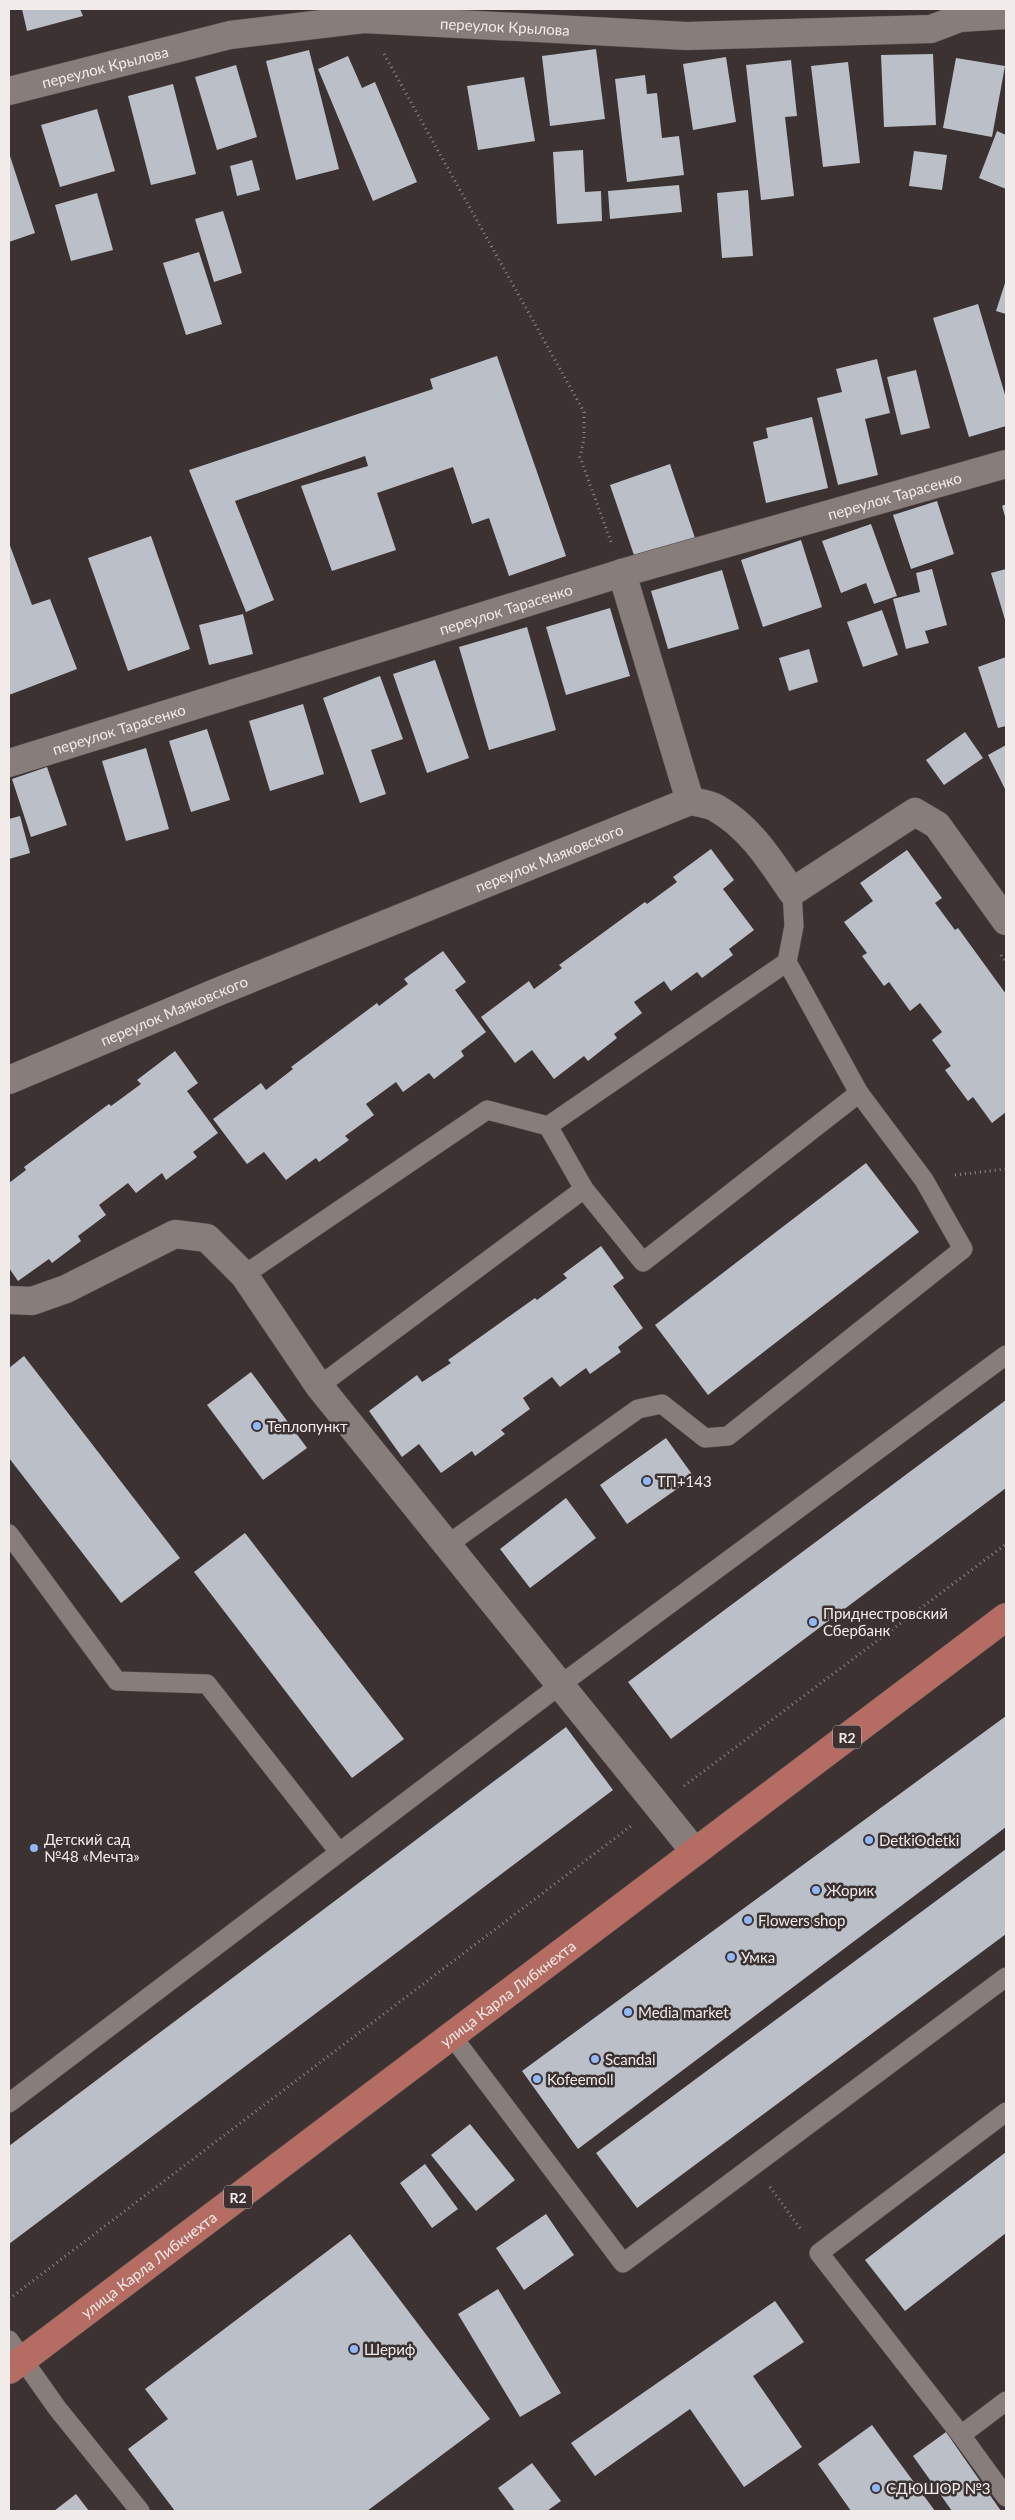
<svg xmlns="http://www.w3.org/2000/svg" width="1015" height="2520" viewBox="0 0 1015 2520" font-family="Lato,sans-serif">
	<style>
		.building { fill: #bbc0c8 }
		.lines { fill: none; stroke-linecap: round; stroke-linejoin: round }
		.lane-casing { stroke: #58504f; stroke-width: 20 }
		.street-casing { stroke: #58504f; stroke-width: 29 }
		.primary-casing { stroke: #58504f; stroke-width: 29 }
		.path { stroke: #908887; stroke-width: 3; stroke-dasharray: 1 4; stroke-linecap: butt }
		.lane { stroke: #877d7b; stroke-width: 19 }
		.street { stroke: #877d7b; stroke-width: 28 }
		.primary { stroke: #b56d63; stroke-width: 28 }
		.poi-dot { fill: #8fb8fd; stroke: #3b3231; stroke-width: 2 }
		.labels { text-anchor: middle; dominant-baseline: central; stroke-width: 5; stroke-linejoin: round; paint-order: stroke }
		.shield { fill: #3b3231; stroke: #bab4b2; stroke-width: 1 }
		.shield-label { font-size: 14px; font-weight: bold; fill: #f1ebea }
		.street-label { font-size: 15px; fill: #f1ebea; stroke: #3b3231 }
		.poi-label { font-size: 15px; fill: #f1ebea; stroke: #3b3231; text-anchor: start }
	</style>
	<rect width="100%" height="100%" fill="#3b3231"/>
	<!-- building -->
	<g class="building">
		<path d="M 22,9 L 80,9 L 83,16 L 27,31 Z"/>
		<path d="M 596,49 L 605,119 L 550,126 L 542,56 Z"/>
		<path d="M 309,50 L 339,169 L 296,180 L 266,61 Z"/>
		<path d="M 933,54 L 936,125 L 884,127 L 881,55 Z"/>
		<path d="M 348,56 L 362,88 L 375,82 L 417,182 L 373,201 L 318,69 Z"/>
		<path d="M 726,57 L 736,122 L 693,130 L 683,64 Z"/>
		<path d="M 956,58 L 1005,66 L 992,137 L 943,128 Z"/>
		<path d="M 791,60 L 797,116 L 785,117 L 794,196 L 761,200 L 746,65 Z"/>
		<path d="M 848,62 L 860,163 L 823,167 L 811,66 Z"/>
		<path d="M 236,65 L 257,137 L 217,150 L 195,77 Z"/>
		<path d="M 645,75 L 647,94 L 657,93 L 662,138 L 679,136 L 684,175 L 627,182 L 615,79 Z"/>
		<path d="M 524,77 L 535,141 L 478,150 L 467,86 Z"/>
		<path d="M 173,84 L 196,174 L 151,185 L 128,96 Z"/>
		<path d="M 97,109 L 115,171 L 60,187 L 41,125 Z"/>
		<path d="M 997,131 L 1006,135 L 1006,189 L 979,178 Z"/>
		<path d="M 583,150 L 585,192 L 601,191 L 602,221 L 557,224 L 553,152 Z"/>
		<path d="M 914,151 L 947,155 L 942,190 L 909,186 Z"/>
		<path d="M 9,153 L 35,233 L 9,242 Z"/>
		<path d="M 252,160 L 260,190 L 237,196 L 230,166 Z"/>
		<path d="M 679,185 L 682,212 L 610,219 L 608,191 Z"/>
		<path d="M 748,190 L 753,256 L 722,258 L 717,193 Z"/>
		<path d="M 97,193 L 113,250 L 71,261 L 55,205 Z"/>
		<path d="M 223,211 L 242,273 L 214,282 L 195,219 Z"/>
		<path d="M 199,252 L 222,324 L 186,335 L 163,263 Z"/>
		<path d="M 1006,280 L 1006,314 L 996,311 Z"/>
		<path d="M 978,304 L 1006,398 L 1006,426 L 969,437 L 933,318 Z"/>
		<path d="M 497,356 L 566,556 L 509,576 L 489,518 L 472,524 L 453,467 L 377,493 L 396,550 L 332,571 L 301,486 L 368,466 L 365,456 L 235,501 L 274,600 L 246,612 L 189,470 L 433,389 L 430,379 Z"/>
		<path d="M 877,359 L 890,413 L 865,419 L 878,475 L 838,485 L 817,398 L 842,392 L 836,369 Z"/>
		<path d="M 916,370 L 930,428 L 901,435 L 887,377 Z"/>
		<path d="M 812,417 L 828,488 L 766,503 L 753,442 L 768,438 L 766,428 Z"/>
		<path d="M 670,464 L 696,541 L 636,561 L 610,485 Z"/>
		<path d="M 937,501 L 954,554 L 911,569 L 893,515 Z"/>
		<path d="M 1006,504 L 1006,520 L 1002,506 Z"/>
		<path d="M 871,524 L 897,596 L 874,604 L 866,583 L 841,593 L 822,541 Z"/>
		<path d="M 151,536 L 190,649 L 128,671 L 88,558 Z"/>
		<path d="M 801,540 L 822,607 L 763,627 L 741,560 Z"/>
		<path d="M 9,543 L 32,605 L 50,599 L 77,669 L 9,695 Z"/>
		<path d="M 932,569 L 947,625 L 925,631 L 929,643 L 906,649 L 893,599 L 920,592 L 916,573 Z"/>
		<path d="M 1006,569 L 1006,623 L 991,573 Z"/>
		<path d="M 722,570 L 739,629 L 668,649 L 651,591 Z"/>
		<path d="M 610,608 L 630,676 L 566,695 L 546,627 Z"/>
		<path d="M 882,610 L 898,655 L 863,667 L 847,622 Z"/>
		<path d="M 243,614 L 253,654 L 209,665 L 199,625 Z"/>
		<path d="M 527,627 L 556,730 L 489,750 L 459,647 Z"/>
		<path d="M 809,649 L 818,682 L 789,691 L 779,658 Z"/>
		<path d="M 1006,657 L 1006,726 L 998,728 L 978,667 Z"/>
		<path d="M 435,660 L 469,758 L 427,773 L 393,674 Z"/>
		<path d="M 380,676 L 403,739 L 371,750 L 386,794 L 360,803 L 323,698 Z"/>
		<path d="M 303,704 L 324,774 L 270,791 L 249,721 Z"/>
		<path d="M 207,729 L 230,800 L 191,812 L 169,741 Z"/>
		<path d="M 965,732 L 983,758 L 944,785 L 926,760 Z"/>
		<path d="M 1006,745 L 1006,791 L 988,755 Z"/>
		<path d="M 146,748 L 169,829 L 126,841 L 102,761 Z"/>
		<path d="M 47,767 L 67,825 L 31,837 L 12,779 Z"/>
		<path d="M 20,816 L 30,853 L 9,859 L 9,819 Z"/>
		<path d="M 711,849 L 734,880 L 723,889 L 754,930 L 729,949 L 733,955 L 702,978 L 697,972 L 671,991 L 664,981 L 634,1002 L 642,1013 L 614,1034 L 617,1038 L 588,1061 L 584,1056 L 554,1079 L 532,1050 L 515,1063 L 481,1017 L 529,981 L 534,989 L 562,968 L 559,965 L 645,902 L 647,904 L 677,882 L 673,877 Z"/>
		<path d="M 907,850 L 942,898 L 935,903 L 955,930 L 958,928 L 1006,994 L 1006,1112 L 992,1123 L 973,1097 L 968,1101 L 945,1070 L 951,1066 L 932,1040 L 942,1032 L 920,1003 L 910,1011 L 889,982 L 884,986 L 862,956 L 867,953 L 844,922 L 873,901 L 860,883 Z"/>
		<path d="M 443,951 L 466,982 L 455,990 L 486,1032 L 461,1051 L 464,1056 L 434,1079 L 429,1073 L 403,1092 L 396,1082 L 366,1104 L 374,1115 L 345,1136 L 349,1140 L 319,1162 L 316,1158 L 286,1180 L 264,1152 L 247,1164 L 213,1119 L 261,1083 L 266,1090 L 293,1069 L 291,1067 L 377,1003 L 379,1006 L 408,984 L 404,979 Z"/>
		<path d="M 175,1051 L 198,1083 L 187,1091 L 218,1133 L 193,1152 L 197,1157 L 166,1180 L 162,1173 L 136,1193 L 128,1183 L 99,1205 L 106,1215 L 78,1236 L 81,1241 L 52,1263 L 49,1259 L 18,1281 L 9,1268 L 9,1183 L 26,1170 L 24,1167 L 109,1104 L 111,1106 L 141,1084 L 137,1080 Z"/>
		<path d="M 866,1163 L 919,1232 L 708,1395 L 655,1325 Z"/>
		<path d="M 601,1246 L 624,1278 L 613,1286 L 643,1328 L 618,1347 L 621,1352 L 590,1374 L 586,1368 L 560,1387 L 552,1377 L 523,1398 L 530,1409 L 501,1430 L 505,1434 L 475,1456 L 472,1451 L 441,1473 L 419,1444 L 402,1457 L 369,1411 L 417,1375 L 422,1382 L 451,1363 L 448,1360 L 535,1298 L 537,1300 L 567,1278 L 563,1274 Z"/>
		<path d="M 24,1356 L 180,1558 L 121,1603 L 9,1458 L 9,1368 Z"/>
		<path d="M 251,1372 L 307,1448 L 263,1480 L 207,1405 Z"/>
		<path d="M 1006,1400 L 1006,1488 L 671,1739 L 628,1682 Z"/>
		<path d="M 666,1438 L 694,1477 L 627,1524 L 600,1485 Z"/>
		<path d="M 566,1498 L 596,1538 L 530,1588 L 500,1549 Z"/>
		<path d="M 245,1533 L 404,1739 L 352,1778 L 194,1572 Z"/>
		<path d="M 1006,1716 L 1006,1827 L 578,2149 L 522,2071 Z"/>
		<path d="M 566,1727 L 613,1790 L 9,2244 L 9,2146 Z"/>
		<path d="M 1006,1849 L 1006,1934 L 637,2208 L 596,2153 Z"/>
		<path d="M 470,2124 L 515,2180 L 476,2211 L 431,2155 Z"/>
		<path d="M 1006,2152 L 1006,2233 L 905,2311 L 865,2260 Z"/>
		<path d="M 425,2164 L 458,2209 L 432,2228 L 400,2183 Z"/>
		<path d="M 546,2214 L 574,2255 L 524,2290 L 496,2248 Z"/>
		<path d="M 350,2234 L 490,2419 L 367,2511 L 175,2511 L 128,2449 L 168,2419 L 145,2389 Z"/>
		<path d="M 498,2289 L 561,2393 L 520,2417 L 458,2314 Z"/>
		<path d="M 775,2301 L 804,2342 L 753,2376 L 802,2447 L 744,2487 L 690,2409 L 595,2476 L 571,2443 Z"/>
		<path d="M 872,2425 L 935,2511 L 851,2511 L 818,2464 Z"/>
		<path d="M 946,2432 L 1001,2511 L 952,2511 L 913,2456 Z"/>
		<path d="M 532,2463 L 561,2501 L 547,2511 L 515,2511 L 498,2488 Z"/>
		<path d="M 76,2494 L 89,2511 L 54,2511 Z"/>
	</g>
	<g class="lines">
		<defs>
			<g id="lane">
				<path d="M 584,1189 L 643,1262 L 859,1093 L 787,962"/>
				<path d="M 244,1275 L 487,1110 L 548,1126 L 787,962 L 794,926 L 792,892"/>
				<path d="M 319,1386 L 584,1189 L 548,1126"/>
				<path d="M 9,1534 L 117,1681 L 207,1684 L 339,1852"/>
				<path d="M 447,1545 L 638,1409 L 662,1404 L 705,1438 L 728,1436 L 963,1249 L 924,1180 L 859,1093"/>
				<path d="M 452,2036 L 623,2263 L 1006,1977"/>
				<path d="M 9,2103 L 560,1685 L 1006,1355"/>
				<path d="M 1006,2112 L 819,2253 L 961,2435 L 1006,2497"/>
				<path d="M 9,2340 L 57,2408 L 140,2511"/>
				<path d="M 961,2435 L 1006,2401"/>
			</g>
			<g id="street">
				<path id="s1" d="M 9,91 L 230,35 L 364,19 L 687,36 L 931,29 L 960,18 L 1006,15"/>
				<path d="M 622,573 L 690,801"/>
				<path id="s2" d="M 9,763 L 622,573 L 1006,464"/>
				<path id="s3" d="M 9,1080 L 215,993 L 690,801 C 698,803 709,804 716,808 C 750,827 771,861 792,892 L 915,812 L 937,825 L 1006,921"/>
				<path d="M 9,1300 L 32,1301 L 66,1289 L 175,1234 L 207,1238 L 244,1275 L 319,1386 L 695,1852"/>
			</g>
			<g id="primary">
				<path id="s4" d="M 9,2370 L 1006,1617"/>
			</g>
		</defs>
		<!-- lane casing -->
		<use href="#lane" class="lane-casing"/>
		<!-- street casing -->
		<use href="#street" class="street-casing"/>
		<!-- primary casing -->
		<use href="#primary" class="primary-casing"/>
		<!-- path -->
		<g class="path">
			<path d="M 384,54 L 584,412 L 584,439 L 580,457 L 611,542"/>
			<path d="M 1001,955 L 1006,962"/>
			<path d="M 955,1175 L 1006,1169"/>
			<path d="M 684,1786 L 1006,1544"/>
			<path d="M 770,2187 L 802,2231"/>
			<path d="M 9,2299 L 631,1826"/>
		</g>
		<!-- lane -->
		<use href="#lane" class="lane"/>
		<!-- street -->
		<use href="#street" class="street"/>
		<!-- primary -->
		<use href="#primary" class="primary"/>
	</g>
	<!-- markers -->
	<g class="poi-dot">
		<circle cx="257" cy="1426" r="5"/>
		<circle cx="647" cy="1481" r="5"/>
		<circle cx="813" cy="1622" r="5"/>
		<circle cx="869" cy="1840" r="5"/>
		<circle cx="34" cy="1848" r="5"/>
		<circle cx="816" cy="1890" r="5"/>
		<circle cx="748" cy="1920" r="5"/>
		<circle cx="731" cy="1957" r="5"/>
		<circle cx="628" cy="2012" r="5"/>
		<circle cx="595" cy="2059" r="5"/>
		<circle cx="537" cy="2079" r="5"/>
		<circle cx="354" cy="2349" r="5"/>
		<circle cx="876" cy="2488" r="5"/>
	</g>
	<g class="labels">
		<!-- shield labels -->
		<g class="shield">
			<rect x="833" y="1725.5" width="28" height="23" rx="4"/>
			<rect x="224" y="2185.5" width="28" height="23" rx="4"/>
		</g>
		<g class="shield-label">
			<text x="847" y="1737">R2</text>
			<text x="238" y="2197">R2</text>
		</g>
		<!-- street labels -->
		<g class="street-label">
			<text stroke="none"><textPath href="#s1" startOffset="504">переулок Крылова</textPath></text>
			<text stroke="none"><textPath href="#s1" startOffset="99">переулок Крылова</textPath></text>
			<text stroke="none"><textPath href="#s2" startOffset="925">переулок Тарасенко</textPath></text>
			<text stroke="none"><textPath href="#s2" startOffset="520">переулок Тарасенко</textPath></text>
			<text stroke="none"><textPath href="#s2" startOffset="115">переулок Тарасенко</textPath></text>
			<text stroke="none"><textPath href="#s3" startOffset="584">переулок Маяковского</textPath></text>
			<text stroke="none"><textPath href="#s3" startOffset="179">переулок Маяковского</textPath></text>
			<text stroke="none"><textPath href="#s4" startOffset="625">улица Карла Либкнехта</textPath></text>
			<text stroke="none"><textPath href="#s4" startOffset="175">улица Карла Либкнехта</textPath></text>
		</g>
		<!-- poi labels -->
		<g class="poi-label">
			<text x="267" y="1426">Теплопункт</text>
			<text x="657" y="1481">ТП+143</text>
			<text x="823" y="1613">Приднестровский<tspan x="823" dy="17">Сбербанк</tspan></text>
			<text x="44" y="1839">Детский сад<tspan x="44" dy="17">№48 «Мечта»</tspan></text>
			<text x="879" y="1840">DetkiOdetki</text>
			<text x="826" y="1890">Жорик</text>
			<text x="758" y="1920">Flowers shop</text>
			<text x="741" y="1957">Умка</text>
			<text x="638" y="2012">Media market</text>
			<text x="605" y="2059">Scandal</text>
			<text x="547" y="2079">Kofeemoll</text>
			<text x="364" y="2349">Шериф</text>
			<text x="886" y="2488">СДЮШОР №3</text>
		</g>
	</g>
	<!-- border -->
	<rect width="1015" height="2520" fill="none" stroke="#f1ebea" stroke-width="20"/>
</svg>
